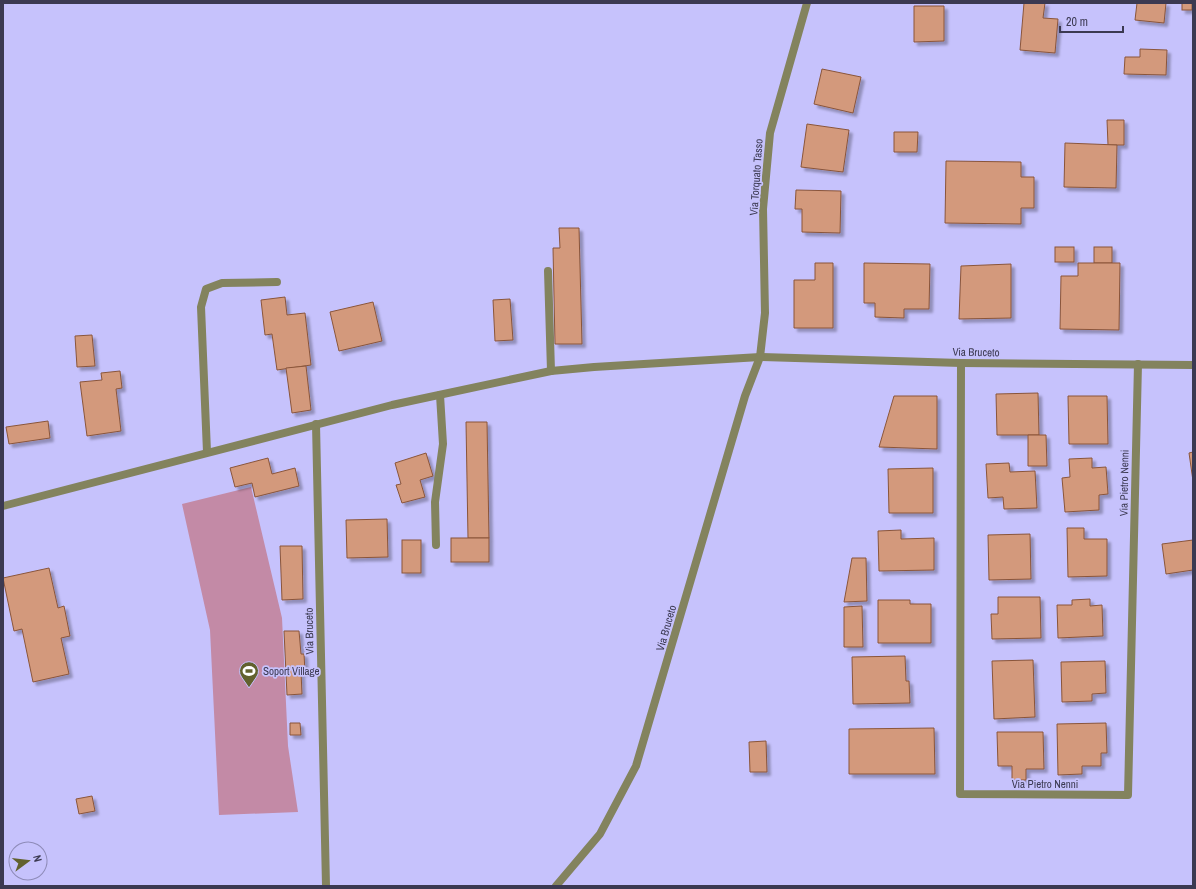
<svg xmlns="http://www.w3.org/2000/svg" width="1196" height="889" viewBox="0 0 1196 889" font-family="'Archivo Narrow',sans-serif">
	<style>
		.green { fill: #c38aa6 }
		.building { fill: #d3997b; stroke: #8a553a; filter: url(#shadow) }
		.lines { fill: none; stroke-linecap: round; stroke-linejoin: round }
		.service { stroke: #83835e; stroke-width: 8 }
		.minor { stroke: #83835e; stroke-width: 8 }
		.labels { text-anchor: middle; dominant-baseline: central; stroke-width: 3.5; stroke-linejoin: round; paint-order: stroke }
		.street-label { font-size: 11px; fill: #3b3951; stroke: #c6c2fc }
		.poi-label { font-size: 11px; fill: #3b3951; stroke: #c6c2fc; text-anchor: start }
	</style>
	<defs>
		<filter id="shadow"><feDropShadow dx="3.5" dy="3.5" stdDeviation="1" flood-color="#0004"/></filter>
	</defs>
	<rect width="100%" height="100%" fill="#c6c2fc"/>
	<!-- green -->
	<path class="green" d="M 251,487 L 282,618 L 288,746 L 298,812 L 219,815 L 210,630 L 182,504 Z"/>
	<!-- building -->
	<g class="building">
		<path d="M 1024,3 L 1045,3 L 1043,18 L 1058,19 L 1055,53 L 1020,50 Z"/>
		<path d="M 1137,3 L 1166,3 L 1164,23 L 1135,20 Z"/>
		<rect x="1182" y="3" width="10" height="7"/>
		<path d="M 914,6 L 944,6 L 944,41 L 914,42 Z"/>
		<path d="M 1140,49 L 1167,50 L 1166,75 L 1124,74 L 1125,57 L 1140,57 Z"/>
		<path d="M 822,69 L 861,77 L 853,113 L 814,104 Z"/>
		<path d="M 1107,120 L 1124,120 L 1124,145 L 1108,145 Z"/>
		<path d="M 807,124 L 849,130 L 843,172 L 801,167 Z"/>
		<path d="M 894,132 L 918,132 L 917,152 L 894,152 Z"/>
		<path d="M 1065,143 L 1117,145 L 1116,188 L 1064,187 Z"/>
		<path d="M 946,161 L 1021,162 L 1021,177 L 1034,177 L 1034,208 L 1021,208 L 1021,224 L 945,223 Z"/>
		<path d="M 796,190 L 841,191 L 840,233 L 802,232 L 802,209 L 795,209 Z"/>
		<path d="M 559,228 L 579,228 L 582,344 L 555,344 L 553,248 L 560,248 Z"/>
		<rect x="1055" y="247" width="19" height="15"/>
		<rect x="1094" y="247" width="18" height="16"/>
		<path d="M 815,263 L 833,263 L 833,328 L 794,328 L 794,280 L 815,280 Z"/>
		<path d="M 864,263 L 930,264 L 929,309 L 904,309 L 904,318 L 875,317 L 875,303 L 864,303 Z"/>
		<path d="M 1078,263 L 1120,263 L 1119,330 L 1060,329 L 1061,276 L 1078,276 Z"/>
		<path d="M 1011,264 L 1011,318 L 959,319 L 961,266 Z"/>
		<path d="M 285,297 L 287,315 L 305,313 L 311,365 L 277,370 L 272,334 L 265,335 L 261,300 Z"/>
		<path d="M 510,299 L 513,340 L 495,341 L 493,300 Z"/>
		<path d="M 373,302 L 382,341 L 339,351 L 330,312 Z"/>
		<path d="M 92,335 L 95,366 L 77,367 L 75,336 Z"/>
		<path d="M 306,366 L 311,410 L 292,413 L 286,368 Z"/>
		<path d="M 120,371 L 122,388 L 116,389 L 121,431 L 87,436 L 80,382 L 102,380 L 101,373 Z"/>
		<path d="M 1038,393 L 1039,435 L 997,435 L 996,394 Z"/>
		<path d="M 894,396 L 937,396 L 937,449 L 879,447 Z"/>
		<path d="M 1068,396 L 1107,396 L 1108,444 L 1069,444 Z"/>
		<path d="M 48,421 L 50,438 L 9,444 L 6,427 Z"/>
		<path d="M 466,422 L 487,422 L 489,538 L 468,538 Z"/>
		<path d="M 1028,435 L 1046,435 L 1047,466 L 1028,466 Z"/>
		<path d="M 1193,452 L 1193,481 L 1189,453 Z"/>
		<path d="M 426,453 L 433,476 L 420,480 L 425,497 L 402,503 L 396,485 L 401,484 L 395,463 Z"/>
		<path d="M 268,458 L 272,474 L 295,468 L 299,486 L 255,497 L 252,483 L 235,487 L 230,468 Z"/>
		<path d="M 1092,458 L 1092,468 L 1106,467 L 1108,494 L 1099,495 L 1099,510 L 1065,512 L 1062,478 L 1070,477 L 1069,459 Z"/>
		<path d="M 1009,463 L 1010,472 L 1035,471 L 1037,508 L 1004,509 L 1003,497 L 988,498 L 986,464 Z"/>
		<path d="M 933,468 L 933,513 L 889,513 L 888,469 Z"/>
		<path d="M 387,519 L 388,557 L 347,558 L 346,520 Z"/>
		<path d="M 1067,528 L 1084,528 L 1084,539 L 1107,539 L 1107,576 L 1068,577 Z"/>
		<path d="M 901,530 L 901,539 L 934,538 L 934,570 L 879,571 L 878,531 Z"/>
		<path d="M 1030,534 L 1031,579 L 989,580 L 988,535 Z"/>
		<rect x="451" y="538" width="38" height="24"/>
		<rect x="402" y="540" width="19" height="33"/>
		<path d="M 1193,540 L 1193,570 L 1166,574 L 1162,544 Z"/>
		<path d="M 280,546 L 302,546 L 303,599 L 282,600 Z"/>
		<path d="M 852,558 L 866,558 L 867,601 L 844,602 Z"/>
		<path d="M 49,568 L 58,608 L 64,606 L 70,636 L 61,638 L 69,674 L 33,682 L 22,629 L 14,631 L 3,578 Z"/>
		<path d="M 998,597 L 1040,597 L 1041,638 L 992,639 L 991,614 L 998,614 Z"/>
		<path d="M 1090,599 L 1090,606 L 1102,605 L 1103,636 L 1058,638 L 1057,605 L 1072,605 L 1072,600 Z"/>
		<path d="M 878,600 L 910,600 L 910,604 L 931,604 L 931,643 L 878,643 Z"/>
		<path d="M 862,606 L 863,647 L 844,647 L 844,607 Z"/>
		<path d="M 284,631 L 299,631 L 301,654 L 304,654 L 305,672 L 301,672 L 302,694 L 287,695 Z"/>
		<path d="M 905,656 L 906,681 L 909,681 L 910,703 L 853,704 L 852,657 Z"/>
		<path d="M 1033,660 L 1035,717 L 994,719 L 992,661 Z"/>
		<path d="M 1105,661 L 1106,693 L 1092,694 L 1092,701 L 1062,702 L 1061,662 Z"/>
		<path d="M 290,723 L 300,723 L 301,735 L 290,735 Z"/>
		<path d="M 1106,723 L 1107,753 L 1101,753 L 1101,766 L 1082,766 L 1082,774 L 1058,775 L 1057,724 Z"/>
		<path d="M 934,728 L 935,774 L 849,774 L 849,729 Z"/>
		<path d="M 997,732 L 1043,732 L 1044,769 L 1026,769 L 1026,780 L 1012,780 L 1012,766 L 998,766 Z"/>
		<path d="M 766,741 L 767,772 L 750,772 L 749,742 Z"/>
		<path d="M 92,796 L 95,811 L 79,814 L 76,799 Z"/>
	</g>
	<g class="lines">
		<!-- service -->
		<g class="service">
			<path d="M 548,271 L 551,371"/>
			<path d="M 207,452 L 201,307 L 206,289 L 222,283 L 277,282"/>
			<path d="M 436,545 L 435,502 L 443,444 L 440,395"/>
		</g>
		<!-- minor -->
		<g class="minor">
			<path d="M 961,363 L 960,794 L 1128,795 L 1138,364"/>
			<path d="M 316,424 L 326,886"/>
			<path d="M 3,506 L 392,405 L 551,371 L 594,367 L 760,357 L 961,363 L 1193,365"/>
			<path d="M 556,886 L 600,834 L 636,766 L 745,396 L 760,357 L 765,313 L 763,209 L 770,133 L 807,3"/>
		</g>
	</g>
	<!-- icons -->
	<defs>
		<symbol id="stadium-pin" viewBox="-11 -11 22 30"><path d="M0 17L-7.5 6A9.5 9.5 0 1 1 7.5 6Z" fill="#62612e" stroke="#c6c2fc"/><path d="M0-5a6.5 5 0 1 0 0 10a6.5 5 0 1 0 0-10ZM-3.5-1.8h7v3.6h-7Z" fill="#fff"/></symbol>
	</defs>
	<g fill-rule="evenodd">
		<use href="#stadium-pin" x="238" y="660" width="22" height="30"/>
	</g>
	<g class="labels">
		<!-- street labels -->
		<g class="street-label">
			<text transform="translate(756 177) rotate(-86)">Via Torquato Tasso</text>
			<text transform="translate(976 352) rotate(1)">Via Bruceto</text>
			<text transform="translate(1124 483) rotate(-89)">Via Pietro Nenni</text>
			<text transform="translate(666 628) rotate(-74)">Via Bruceto</text>
			<text transform="translate(309 631) rotate(-91)">Via Bruceto</text>
			<text x="1045" y="784">Via Pietro Nenni</text>
		</g>
		<!-- poi labels -->
		<g class="poi-label">
			<text x="263" y="671">Soport Village</text>
		</g>
	</g>
	<!-- border -->
	<rect width="1196" height="889" fill="none" stroke="#3b3951" stroke-width="8"/>
	<!-- north arrow -->
	<g transform="translate(28 861) rotate(75)"><circle r="19" fill="#c6c2fc" stroke="#8e8bb8"/>
	<path d="M0-3L7 15L0 10L-7 15Z" fill="#62612e"/>
	<text y="-6" font-size="11" font-weight="bold" text-anchor="middle" fill="#3b3951">N</text>
	</g>
	<!-- scale -->
	<path d="M1060 26v6h63v-6" fill="none" stroke="#3b3951" stroke-width="2"/>
	<text x="1066" y="26" font-size="12" fill="#3b3951" stroke="#c6c2fc" stroke-width="3" paint-order="stroke">20 m</text>
</svg>
